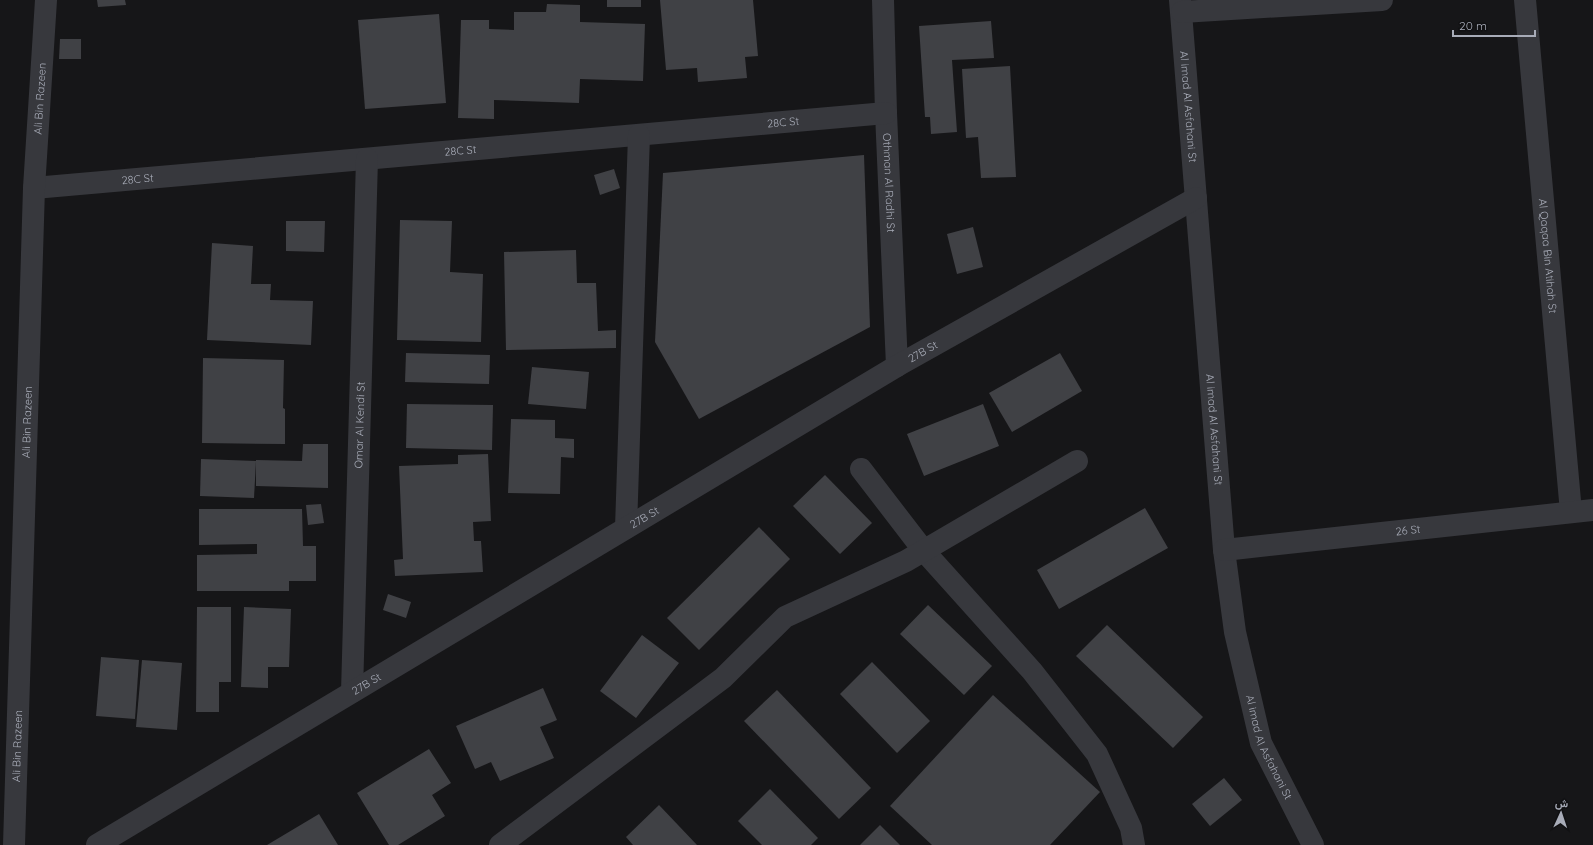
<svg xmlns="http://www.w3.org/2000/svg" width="1593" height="845" viewBox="0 0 1593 845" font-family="Quicksand,Vazirmatn,sans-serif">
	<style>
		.building { fill: #404145 }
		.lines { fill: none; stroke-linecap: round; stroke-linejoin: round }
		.street { stroke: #37383d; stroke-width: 22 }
		.labels { text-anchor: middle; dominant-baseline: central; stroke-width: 3; stroke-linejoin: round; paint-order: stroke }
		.street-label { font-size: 11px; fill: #a8acb8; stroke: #111113 }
	</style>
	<rect width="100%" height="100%" fill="#161618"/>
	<!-- building -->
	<g class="building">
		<path d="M 97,0 L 125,0 L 126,5 L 98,7 Z"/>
		<rect x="607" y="0" width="34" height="7"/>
		<path d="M 660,0 L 753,0 L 758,56 L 745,57 L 747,78 L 698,82 L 697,68 L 666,70 Z"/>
		<path d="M 547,4 L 580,5 L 580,22 L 645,24 L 643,81 L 580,79 L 579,103 L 494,100 L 494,119 L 458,118 L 461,20 L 489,20 L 489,29 L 514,30 L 514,12 L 546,12 Z"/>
		<path d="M 439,14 L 446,103 L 365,109 L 358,20 Z"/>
		<path d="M 991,21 L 994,58 L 952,60 L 957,132 L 931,134 L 930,117 L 925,117 L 919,26 Z"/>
		<path d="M 60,39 L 81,39 L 81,59 L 59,59 Z"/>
		<path d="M 1010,66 L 1016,177 L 981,178 L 978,137 L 966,138 L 962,69 Z"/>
		<path d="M 864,155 L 870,327 L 699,419 L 655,342 L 663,173 Z"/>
		<path d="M 614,169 L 620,188 L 600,195 L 594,175 Z"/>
		<path d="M 400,220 L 452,221 L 450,272 L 483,274 L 481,342 L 397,340 Z"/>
		<path d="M 286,221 L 325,221 L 324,252 L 286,251 Z"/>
		<path d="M 973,227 L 983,267 L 957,274 L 947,234 Z"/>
		<path d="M 212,243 L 253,246 L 251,284 L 271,284 L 270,300 L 313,301 L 311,345 L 207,340 Z"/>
		<path d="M 576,250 L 577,283 L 596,283 L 598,331 L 616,330 L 616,348 L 506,350 L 504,252 Z"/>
		<path d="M 406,353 L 490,355 L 489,384 L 405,382 Z"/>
		<path d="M 1060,353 L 1082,391 L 1012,432 L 989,393 Z"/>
		<path d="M 203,358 L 284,360 L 283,408 L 285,409 L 285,444 L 202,443 Z"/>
		<path d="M 532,367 L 589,372 L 586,409 L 528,404 Z"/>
		<path d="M 407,404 L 493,405 L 492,450 L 406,448 Z"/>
		<path d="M 983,404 L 999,446 L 924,476 L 907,434 Z"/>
		<path d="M 511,419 L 555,420 L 555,438 L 574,439 L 574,458 L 561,457 L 560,494 L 508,493 Z"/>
		<path d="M 303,444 L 328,444 L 328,488 L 256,486 L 256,460 L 302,461 Z"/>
		<path d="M 488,454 L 491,521 L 473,522 L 474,541 L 481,541 L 483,572 L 395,576 L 394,560 L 403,559 L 399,466 L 458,464 L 458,455 Z"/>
		<path d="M 201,459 L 256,461 L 254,498 L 200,496 Z"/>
		<path d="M 825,475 L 872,523 L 840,554 L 793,506 Z"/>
		<path d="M 321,504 L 324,523 L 308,525 L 306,505 Z"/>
		<path d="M 1145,508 L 1168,548 L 1059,609 L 1037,570 Z"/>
		<path d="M 199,509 L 302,509 L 303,546 L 316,546 L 316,581 L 289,581 L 289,591 L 197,591 L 197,555 L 257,554 L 257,544 L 199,545 Z"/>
		<path d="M 759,527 L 790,559 L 699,650 L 667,618 Z"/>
		<path d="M 388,594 L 411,602 L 406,618 L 383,610 Z"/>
		<path d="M 928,605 L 992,666 L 964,695 L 900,634 Z"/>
		<path d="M 197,607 L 231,607 L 231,682 L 219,682 L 219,712 L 196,712 Z"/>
		<path d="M 244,607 L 291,609 L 289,667 L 268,667 L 268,688 L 241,687 Z"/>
		<path d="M 1107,625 L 1203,717 L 1173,748 L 1076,656 Z"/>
		<path d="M 642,635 L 679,663 L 636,718 L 600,691 Z"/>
		<path d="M 101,657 L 139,660 L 135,719 L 96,716 Z"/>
		<path d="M 142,660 L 182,663 L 177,730 L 136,727 Z"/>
		<path d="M 872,662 L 930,721 L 897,753 L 840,694 Z"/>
		<path d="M 543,688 L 557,720 L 540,727 L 554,758 L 500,781 L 491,762 L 475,769 L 456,726 Z"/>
		<path d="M 777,690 L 871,788 L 839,819 L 744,721 Z"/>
		<path d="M 993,695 L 1100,792 L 1050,845 L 932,845 L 890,806 Z"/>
		<path d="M 429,749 L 451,783 L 432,795 L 445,816 L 398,845 L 389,845 L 357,793 Z"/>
		<path d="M 1224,778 L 1242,800 L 1210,826 L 1192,804 Z"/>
		<path d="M 770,789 L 818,838 L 811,845 L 762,845 L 738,821 Z"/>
		<path d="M 659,805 L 697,845 L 633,845 L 626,837 Z"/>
		<path d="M 319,814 L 338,845 L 267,845 Z"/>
		<path d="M 880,825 L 900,845 L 860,845 Z"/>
	</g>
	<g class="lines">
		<!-- street -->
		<g class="street">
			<path id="s1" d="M 883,0 L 886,113 L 897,366"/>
			<path id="s2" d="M 1180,0 L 1224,550 L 1235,632 L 1261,743 L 1313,845"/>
			<path id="s3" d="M 1525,0 L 1571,512"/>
			<path d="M 1182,12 L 1382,0"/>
			<path id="s4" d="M 34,188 L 886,113"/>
			<path d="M 861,469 L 924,551 L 1032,671 L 1097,754 L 1131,828 L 1134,845"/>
			<path d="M 626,528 L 639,135"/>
			<path id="s5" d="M 1224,550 L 1593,510"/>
			<path id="s6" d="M 352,692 L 367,159"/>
			<path id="s7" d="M 14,845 L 34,188 L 46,0"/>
			<path id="s8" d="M 97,845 L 897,366 L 1196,198"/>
			<path d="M 500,845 L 723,678 L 785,617 L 906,561 L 1077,461"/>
		</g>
	</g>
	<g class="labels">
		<!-- street labels -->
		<g class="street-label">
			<text stroke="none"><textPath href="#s7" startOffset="747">Ali Bin Razeen</textPath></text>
			<text stroke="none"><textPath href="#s2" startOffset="107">Al imad Al Asfahani St</textPath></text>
			<text stroke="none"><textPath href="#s4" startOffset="752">28C St</textPath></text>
			<text stroke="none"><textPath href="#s4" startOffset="428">28C St</textPath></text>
			<text stroke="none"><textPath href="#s4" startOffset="104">28C St</textPath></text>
			<text stroke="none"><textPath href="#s1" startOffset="183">Othman Al Radhi St</textPath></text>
			<text stroke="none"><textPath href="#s3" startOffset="257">Al Qaqaa Bin Atihah St</textPath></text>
			<text stroke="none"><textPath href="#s8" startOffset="962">27B St</textPath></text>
			<text stroke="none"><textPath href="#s7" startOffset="423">Ali Bin Razeen</textPath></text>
			<text stroke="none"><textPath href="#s6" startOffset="267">Omar Al Kendi St</textPath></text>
			<text stroke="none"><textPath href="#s2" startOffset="431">Al imad Al Asfahani St</textPath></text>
			<text stroke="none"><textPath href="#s8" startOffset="638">27B St</textPath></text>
			<text stroke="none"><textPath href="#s5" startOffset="185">26 St</textPath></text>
			<text stroke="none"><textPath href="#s8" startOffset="314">27B St</textPath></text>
			<text stroke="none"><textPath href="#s7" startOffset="99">Ali Bin Razeen</textPath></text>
			<text stroke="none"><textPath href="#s2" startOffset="755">Al imad Al Asfahani St</textPath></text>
		</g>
	</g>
	<!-- north arrow -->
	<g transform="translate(1561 813) rotate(3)" stroke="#111113" stroke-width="3" paint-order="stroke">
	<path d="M0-3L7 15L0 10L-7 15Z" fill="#a8acb8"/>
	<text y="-6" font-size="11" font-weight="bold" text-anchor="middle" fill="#a8acb8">ش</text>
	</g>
	<!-- scale -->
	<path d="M1453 30v6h82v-6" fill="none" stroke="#a8acb8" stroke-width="2"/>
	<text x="1459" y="30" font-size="12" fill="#a8acb8" stroke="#111113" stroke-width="3" paint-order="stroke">20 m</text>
</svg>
